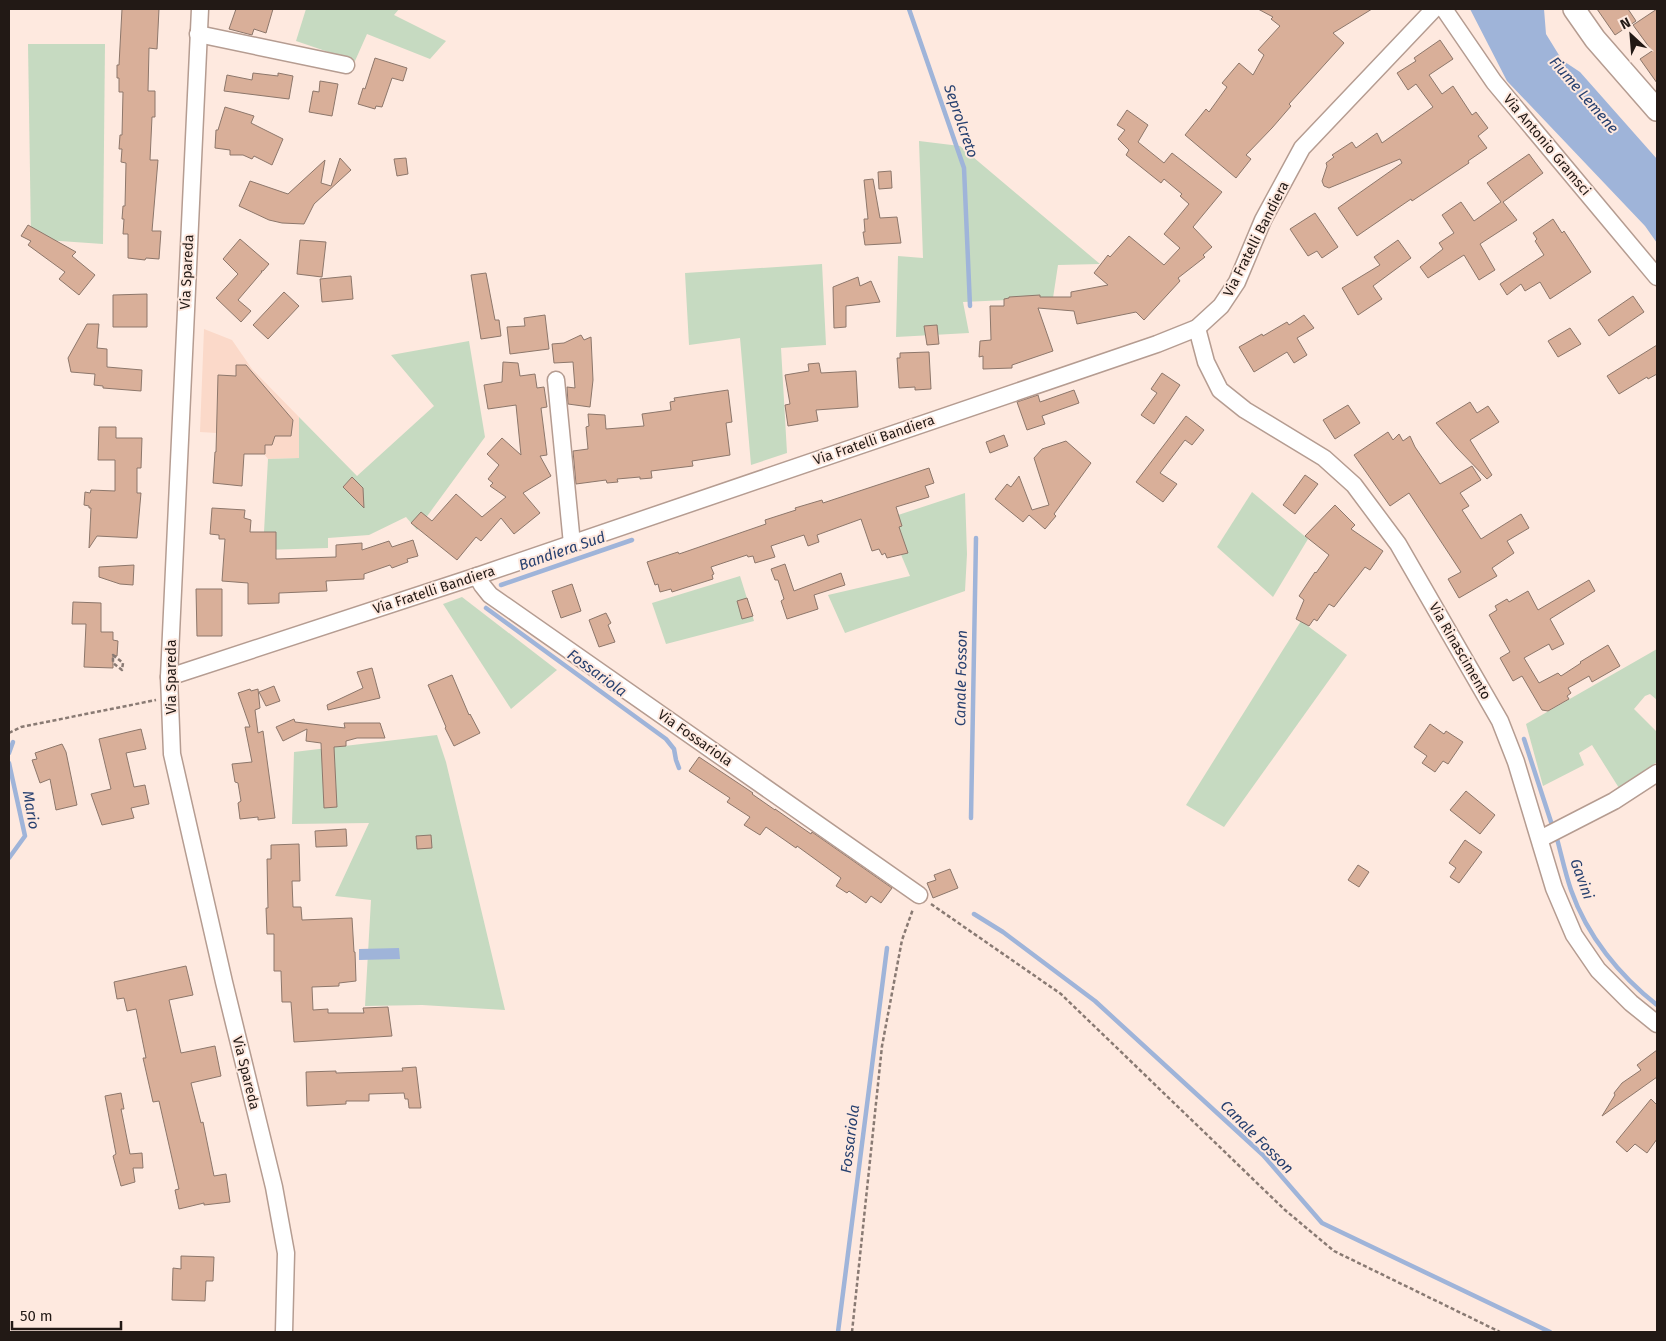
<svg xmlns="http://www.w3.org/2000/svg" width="1666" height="1341" viewBox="0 0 1666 1341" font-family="'Fira Sans',sans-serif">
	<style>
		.built { fill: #fbd9c9 }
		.green { fill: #c6dac1 }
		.water { fill: #9fb4d9 }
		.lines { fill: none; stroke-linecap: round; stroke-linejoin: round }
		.stream { stroke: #9fb4d9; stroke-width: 4.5 }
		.building { fill: #d9af99; stroke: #8d776b }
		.minor-casing { stroke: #b59c91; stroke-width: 19 }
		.major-casing { stroke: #b59c91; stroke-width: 24 }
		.path { stroke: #897a73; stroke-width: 2.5; stroke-dasharray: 4 2.5; stroke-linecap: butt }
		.minor { stroke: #fff; stroke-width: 16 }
		.major { stroke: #fff; stroke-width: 21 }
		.labels { text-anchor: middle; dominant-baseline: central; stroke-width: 4; stroke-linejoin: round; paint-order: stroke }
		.street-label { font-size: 14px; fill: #221915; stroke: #fee9df }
		.water-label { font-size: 15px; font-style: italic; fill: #27406f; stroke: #fee9df }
	</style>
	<rect width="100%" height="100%" fill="#fee9df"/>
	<!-- built -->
	<path class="built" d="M 204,329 L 232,340 L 252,369 L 299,417 L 299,458 L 268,459 L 249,435 L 200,432 Z"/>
	<!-- green -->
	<g class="green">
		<path d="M 306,9 L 399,9 L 394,15 L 446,41 L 430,59 L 367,34 L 355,61 L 296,41 Z"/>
		<path d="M 28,44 L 105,44 L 103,244 L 31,239 Z"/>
		<path d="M 919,141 L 960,146 L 1100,264 L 1058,265 L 1053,298 L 963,302 L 969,333 L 896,337 L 898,256 L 923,258 Z"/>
		<path d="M 822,264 L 826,345 L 781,348 L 787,453 L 751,465 L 740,338 L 689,345 L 685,273 Z"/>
		<path d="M 469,341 L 485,437 L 417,530 L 406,517 L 369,535 L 328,538 L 328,548 L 263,550 L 268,459 L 299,458 L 299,417 L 357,476 L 434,406 L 391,355 Z"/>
		<path d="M 1252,492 L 1308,539 L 1273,597 L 1217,547 Z"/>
		<path d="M 965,493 L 967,554 L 965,591 L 845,633 L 828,595 L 910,576 L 886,519 Z"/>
		<path d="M 740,576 L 754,621 L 666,644 L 652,603 Z"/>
		<path d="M 462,597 L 557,670 L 511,709 L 443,604 Z"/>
		<path d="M 1301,621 L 1347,655 L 1224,827 L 1186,805 Z"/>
		<path d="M 1657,649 L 1657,700 L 1650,694 L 1645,696 L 1634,709 L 1657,732 L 1657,762 L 1619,788 L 1592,745 L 1579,753 L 1584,765 L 1543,786 L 1526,724 Z"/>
		<path d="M 437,735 L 446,762 L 505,1010 L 422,1005 L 365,1006 L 371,900 L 335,896 L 369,823 L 292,824 L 294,752 Z"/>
	</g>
	<!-- water -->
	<g class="water">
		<path d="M 1470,9 L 1544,9 L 1546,34 L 1562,60 L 1580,72 L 1657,159 L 1657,243 L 1645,226 L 1507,81 Z"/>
		<path d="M 399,948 L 400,959 L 359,960 L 359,949 Z"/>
	</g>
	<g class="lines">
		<!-- stream -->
		<g class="stream">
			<path d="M 909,9 L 964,168 L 970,306"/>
			<path d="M 501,585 L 632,540"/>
			<path d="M 486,608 L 666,739 L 674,749 L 676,760 L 679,768"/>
			<path d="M 1524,739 L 1553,828"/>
			<path d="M 9,753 L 13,742"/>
			<path d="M 9,763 L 25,836 L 9,858"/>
			<path d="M 971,818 L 976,538"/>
			<path d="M 1556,835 C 1561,853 1565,873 1571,890 C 1587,936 1620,976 1657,1005"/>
			<path d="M 974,914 L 1003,932 L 1095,1001 L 1263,1155 L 1322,1223 L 1550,1332"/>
			<path d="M 838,1332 L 887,948"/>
		</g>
	</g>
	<!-- building -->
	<g class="building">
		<path d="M 122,9 L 159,9 L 157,49 L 149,48 L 148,91 L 155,91 L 155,117 L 152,117 L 150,160 L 158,160 L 152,231 L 161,231 L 159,259 L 146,258 L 145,260 L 128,258 L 128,234 L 123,234 L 124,219 L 122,219 L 123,206 L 125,206 L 126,163 L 121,162 L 122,149 L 119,149 L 120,135 L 122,135 L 123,92 L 119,92 L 119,78 L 117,78 L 117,65 L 119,65 Z"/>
		<path d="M 236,9 L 273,9 L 266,33 L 254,29 L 252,35 L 229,29 Z"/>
		<path d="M 1258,9 L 1372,9 L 1333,33 L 1344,43 L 1289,104 L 1291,106 L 1272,128 L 1246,155 L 1251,159 L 1236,178 L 1185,135 L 1206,109 L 1209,112 L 1227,87 L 1222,83 L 1239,63 L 1253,75 L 1264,55 L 1258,50 L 1280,26 L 1271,19 L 1273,17 Z"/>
		<path d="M 1597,9 L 1628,9 L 1636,21 L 1615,35 Z"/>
		<path d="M 1657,9 L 1657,83 L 1640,59 L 1652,51 L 1633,25 Z"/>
		<path d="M 1440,40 L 1453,59 L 1429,75 L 1442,94 L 1453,86 L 1472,115 L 1476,112 L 1488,128 L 1478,136 L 1487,148 L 1468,161 L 1469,163 L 1412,201 L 1411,199 L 1357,236 L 1338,208 L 1402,163 L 1400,159 L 1329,188 L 1324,186 L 1322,181 L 1327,166 L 1326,163 L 1334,157 L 1332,155 L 1352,142 L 1356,148 L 1377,133 L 1382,143 L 1433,107 L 1416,84 L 1408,90 L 1397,73 L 1416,61 L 1414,58 Z"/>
		<path d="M 375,58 L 407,68 L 403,81 L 392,78 L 382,107 L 376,106 L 375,109 L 358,104 L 363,88 L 365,89 Z"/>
		<path d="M 253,73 L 278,76 L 278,73 L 293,76 L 289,99 L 224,91 L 227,75 L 252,80 Z"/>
		<path d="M 320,81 L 338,84 L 332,116 L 309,112 L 313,91 L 319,92 Z"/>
		<path d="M 225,107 L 254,116 L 251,123 L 283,139 L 272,165 L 254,156 L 252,159 L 243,155 L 230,155 L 230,150 L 215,148 L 216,130 L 218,130 Z"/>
		<path d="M 1127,110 L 1148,125 L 1138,142 L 1164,163 L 1172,153 L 1222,192 L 1193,227 L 1212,247 L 1203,255 L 1205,257 L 1178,278 L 1180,281 L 1144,320 L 1136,312 L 1077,324 L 1074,311 L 1038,308 L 1053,351 L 1012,365 L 1012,368 L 983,369 L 983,356 L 979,357 L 980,341 L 991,340 L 990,306 L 1004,306 L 1004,299 L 1009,298 L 1009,297 L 1040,295 L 1040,297 L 1071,297 L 1071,292 L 1108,285 L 1094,273 L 1108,255 L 1110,257 L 1129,236 L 1164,265 L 1180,248 L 1164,234 L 1189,204 L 1180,196 L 1182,194 L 1164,179 L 1161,183 L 1126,155 L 1129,150 L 1118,139 L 1125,130 L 1117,125 Z"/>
		<path d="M 1529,154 L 1543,173 L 1503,202 L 1517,220 L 1480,244 L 1495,270 L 1479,280 L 1464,255 L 1428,278 L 1420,267 L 1443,249 L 1439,243 L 1454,233 L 1442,215 L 1461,202 L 1474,221 L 1501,202 L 1487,183 Z"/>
		<path d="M 340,158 L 351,170 L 314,204 L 304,224 L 282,223 L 269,220 L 239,206 L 250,181 L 288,194 L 325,160 L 321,183 L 331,186 Z"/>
		<path d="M 406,158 L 408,174 L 397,176 L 394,159 Z"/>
		<path d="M 891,171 L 892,188 L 879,189 L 878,172 Z"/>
		<path d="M 873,179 L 880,218 L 897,217 L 901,243 L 865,245 L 863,232 L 865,232 L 864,219 L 868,219 L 864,180 Z"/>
		<path d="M 1315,213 L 1338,247 L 1322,258 L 1317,251 L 1308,256 L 1290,229 Z"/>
		<path d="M 1553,219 L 1562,233 L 1564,231 L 1591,272 L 1550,299 L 1540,282 L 1525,291 L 1521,284 L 1507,295 L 1500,284 L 1544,255 L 1535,241 L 1537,239 L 1533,233 Z"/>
		<path d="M 28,225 L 76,252 L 72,256 L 95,275 L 79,295 L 59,279 L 65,272 L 28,245 L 31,241 L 21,236 Z"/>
		<path d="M 240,239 L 269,264 L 263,271 L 261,271 L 262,272 L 238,300 L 251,311 L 241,322 L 216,298 L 238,274 L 223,259 Z"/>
		<path d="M 300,240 L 326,242 L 322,277 L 297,274 Z"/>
		<path d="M 1398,240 L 1411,258 L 1373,286 L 1382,299 L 1358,315 L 1342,288 L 1380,265 L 1374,257 Z"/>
		<path d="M 486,273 L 495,320 L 499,320 L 501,336 L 481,339 L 471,275 Z"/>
		<path d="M 351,276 L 353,299 L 322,302 L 320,279 Z"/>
		<path d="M 858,277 L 860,286 L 871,281 L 880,302 L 846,306 L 846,327 L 834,328 L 833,287 Z"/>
		<path d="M 284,292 L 299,306 L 268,339 L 253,325 Z"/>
		<path d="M 147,294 L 147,327 L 113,327 L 113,295 Z"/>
		<path d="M 1633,296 L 1644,312 L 1609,336 L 1598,320 Z"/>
		<path d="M 545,315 L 549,349 L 510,354 L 507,327 L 525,326 L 524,318 Z"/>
		<path d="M 1304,315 L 1314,328 L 1297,338 L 1307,355 L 1294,363 L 1287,352 L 1254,372 L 1239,347 L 1262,334 L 1263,336 L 1287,322 L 1289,325 Z"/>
		<path d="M 87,324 L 99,324 L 97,348 L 107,349 L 107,367 L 142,370 L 141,391 L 103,388 L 103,386 L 94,385 L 95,374 L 71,372 L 68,358 Z"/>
		<path d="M 937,325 L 939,344 L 927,345 L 924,326 Z"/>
		<path d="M 1570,328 L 1581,344 L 1558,357 L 1548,341 Z"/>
		<path d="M 581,335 L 584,340 L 591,337 L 593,380 L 590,407 L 568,404 L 567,387 L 575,388 L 573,362 L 554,363 L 552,344 L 564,343 Z"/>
		<path d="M 1657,345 L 1657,374 L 1648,379 L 1647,377 L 1619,394 L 1607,376 Z"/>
		<path d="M 929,352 L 931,389 L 915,390 L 915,387 L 899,388 L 897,358 L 900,358 L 900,353 Z"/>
		<path d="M 503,362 L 518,363 L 520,376 L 535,374 L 537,388 L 544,387 L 547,407 L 541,408 L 547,455 L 540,456 L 551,476 L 523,493 L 540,513 L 514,534 L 501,518 L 481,541 L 476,537 L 457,560 L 411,523 L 421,512 L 432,521 L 456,494 L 482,517 L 506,497 L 490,486 L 493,483 L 488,479 L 499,465 L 487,454 L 502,438 L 521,455 L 516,405 L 488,409 L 484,385 L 502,382 Z"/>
		<path d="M 819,363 L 821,373 L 856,371 L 858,407 L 816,410 L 818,421 L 788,426 L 785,405 L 790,404 L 785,375 L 809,371 L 808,364 Z"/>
		<path d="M 236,365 L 246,365 L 293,420 L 291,436 L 275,436 L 272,445 L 265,445 L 265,454 L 244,454 L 242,486 L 213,483 L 215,452 L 216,452 L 218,375 L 236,376 Z"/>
		<path d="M 1162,373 L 1180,385 L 1154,424 L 1141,415 L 1157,393 L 1151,389 Z"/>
		<path d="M 728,390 L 732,422 L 726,423 L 730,455 L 692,461 L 693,466 L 651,471 L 652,478 L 640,479 L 640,477 L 617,479 L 618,482 L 607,483 L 606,480 L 576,484 L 573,451 L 588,449 L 586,427 L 589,426 L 588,414 L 605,415 L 606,429 L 644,426 L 642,414 L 671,410 L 670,402 L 675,401 L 674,398 Z"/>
		<path d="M 1074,390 L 1079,403 L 1042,416 L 1045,424 L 1027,430 L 1017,402 L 1038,395 L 1040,402 Z"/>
		<path d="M 1470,402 L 1477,413 L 1488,406 L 1499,422 L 1470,440 L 1492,475 L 1487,479 L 1457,448 L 1436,423 Z"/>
		<path d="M 1348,405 L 1360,423 L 1335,439 L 1323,420 Z"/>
		<path d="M 1186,416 L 1204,430 L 1192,445 L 1185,440 L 1160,473 L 1177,484 L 1163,502 L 1136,482 Z"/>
		<path d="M 99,427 L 116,427 L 116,438 L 142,438 L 141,468 L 137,468 L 137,493 L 141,493 L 137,538 L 97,536 L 89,548 L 91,508 L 89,508 L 89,506 L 84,505 L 85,492 L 90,493 L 91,490 L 115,491 L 115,460 L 98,460 Z"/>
		<path d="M 1388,432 L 1393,440 L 1399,434 L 1403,441 L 1410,436 L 1415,447 L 1440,484 L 1472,466 L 1481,480 L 1460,493 L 1469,506 L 1462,510 L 1481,539 L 1521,514 L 1529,528 L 1507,541 L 1514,553 L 1492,568 L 1497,576 L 1459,598 L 1448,579 L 1461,572 L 1409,493 L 1390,506 L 1354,455 Z"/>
		<path d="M 1004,435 L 1008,446 L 990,453 L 986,442 Z"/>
		<path d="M 1066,441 L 1091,463 L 1054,514 L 1056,516 L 1045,529 L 1029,515 L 1023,522 L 995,499 L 1007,484 L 1011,487 L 1019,476 L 1032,510 L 1049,505 L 1034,458 L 1042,449 Z"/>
		<path d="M 929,468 L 934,483 L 925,486 L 929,497 L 896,507 L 902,526 L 899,527 L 908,553 L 887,558 L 885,553 L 882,555 L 879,549 L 872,551 L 861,519 L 817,535 L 819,542 L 808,546 L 804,535 L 771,546 L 775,557 L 755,563 L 753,556 L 748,557 L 747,555 L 711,567 L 714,574 L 712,575 L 713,579 L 672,592 L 671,589 L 660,592 L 658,584 L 655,585 L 647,562 L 678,552 L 679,554 L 766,524 L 765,520 L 796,510 L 795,508 L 822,500 L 823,503 Z"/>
		<path d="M 1305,475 L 1318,484 L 1295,514 L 1283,505 Z"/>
		<path d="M 352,477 L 363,488 L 364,508 L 343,487 Z"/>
		<path d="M 1335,505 L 1355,525 L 1351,529 L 1383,551 L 1370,570 L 1365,567 L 1334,607 L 1329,604 L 1317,621 L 1314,619 L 1309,626 L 1296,619 L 1304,600 L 1299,596 L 1315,572 L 1316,573 L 1329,555 L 1305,536 Z"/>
		<path d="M 212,508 L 245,510 L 244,518 L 251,520 L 250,532 L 276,532 L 276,559 L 336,557 L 336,545 L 362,543 L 362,550 L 389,541 L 392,547 L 413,540 L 418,556 L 407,559 L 408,562 L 392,568 L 390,565 L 364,574 L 364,579 L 326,581 L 327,591 L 279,593 L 279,603 L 248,604 L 248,583 L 222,581 L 225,539 L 219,539 L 219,535 L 210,534 Z"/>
		<path d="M 785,564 L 794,591 L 841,573 L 845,585 L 814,595 L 818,609 L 787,619 L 781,601 L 784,599 L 778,580 L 775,580 L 771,569 Z"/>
		<path d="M 134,565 L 133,585 L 120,584 L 99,577 L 99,567 Z"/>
		<path d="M 1589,580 L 1595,591 L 1550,619 L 1564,644 L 1552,650 L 1549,644 L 1524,658 L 1539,683 L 1558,673 L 1561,676 L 1581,663 L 1580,662 L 1608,645 L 1620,666 L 1592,682 L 1589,676 L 1568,688 L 1571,693 L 1567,696 L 1569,699 L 1548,711 L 1542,710 L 1522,676 L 1513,681 L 1500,658 L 1510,652 L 1489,615 L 1497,610 L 1495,606 L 1507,599 L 1509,602 L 1528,591 L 1538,610 Z"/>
		<path d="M 572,584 L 581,611 L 561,618 L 552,591 Z"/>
		<path d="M 196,589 L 222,589 L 222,636 L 197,636 Z"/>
		<path d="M 747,598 L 753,616 L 742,619 L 737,601 Z"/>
		<path d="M 73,602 L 101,603 L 101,632 L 113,632 L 113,640 L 118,641 L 117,656 L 113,655 L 113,668 L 84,667 L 86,624 L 72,624 Z"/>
		<path d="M 606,613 L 611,623 L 608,625 L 615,642 L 599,647 L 589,620 Z"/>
		<path d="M 372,668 L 380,698 L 328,710 L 327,705 L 363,688 L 357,672 Z"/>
		<path d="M 452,675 L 469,715 L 470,714 L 480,733 L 454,746 L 445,728 L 446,727 L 428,685 Z"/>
		<path d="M 274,686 L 280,701 L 266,706 L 259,692 Z"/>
		<path d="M 250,689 L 251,691 L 258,689 L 260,708 L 255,710 L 258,733 L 263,731 L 275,818 L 258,820 L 258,817 L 240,819 L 238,803 L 241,801 L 238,783 L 235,782 L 232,764 L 252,762 L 245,727 L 250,727 L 238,693 Z"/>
		<path d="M 294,719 L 295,722 L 345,728 L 344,723 L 380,723 L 385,738 L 357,738 L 346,741 L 346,746 L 334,747 L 337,807 L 324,808 L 321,743 L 306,741 L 307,729 L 283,741 L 276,727 Z"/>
		<path d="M 1430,724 L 1444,734 L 1446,731 L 1463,742 L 1448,764 L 1443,761 L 1435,772 L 1422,763 L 1427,756 L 1414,747 Z"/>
		<path d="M 141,729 L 146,749 L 126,753 L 134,787 L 145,785 L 149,804 L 131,808 L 134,818 L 102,825 L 91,794 L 111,789 L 99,739 Z"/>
		<path d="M 62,744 L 66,752 L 77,805 L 56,810 L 50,779 L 40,783 L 32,760 L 37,759 L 35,753 Z"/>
		<path d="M 699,757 L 753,793 L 752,794 L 775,810 L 775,809 L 811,834 L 812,832 L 892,888 L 881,903 L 871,896 L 866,903 L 849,891 L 847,893 L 836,886 L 841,878 L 797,846 L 796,848 L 766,827 L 760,835 L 744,825 L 750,817 L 727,802 L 730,798 L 689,771 Z"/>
		<path d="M 1466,791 L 1495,815 L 1480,834 L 1450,810 Z"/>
		<path d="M 346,829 L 347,846 L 316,847 L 315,831 Z"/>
		<path d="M 431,835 L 432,848 L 417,849 L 416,836 Z"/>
		<path d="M 1465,840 L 1482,852 L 1459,883 L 1450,877 L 1456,868 L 1449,863 Z"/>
		<path d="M 299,844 L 300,881 L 292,881 L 293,907 L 301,907 L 302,920 L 352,918 L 354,952 L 355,952 L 356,981 L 339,983 L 339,986 L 312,987 L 313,1010 L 328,1009 L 328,1013 L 364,1013 L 363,1008 L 388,1007 L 392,1036 L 294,1042 L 291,1002 L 282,1002 L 281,971 L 274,971 L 274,934 L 267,934 L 266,908 L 268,908 L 267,859 L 271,859 L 271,845 Z"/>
		<path d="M 1358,865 L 1369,872 L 1359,887 L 1348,880 Z"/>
		<path d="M 950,869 L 958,888 L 933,898 L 927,883 L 936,880 L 934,875 Z"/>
		<path d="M 186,966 L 193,995 L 169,1000 L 181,1053 L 215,1046 L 221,1076 L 191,1083 L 201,1123 L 203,1122 L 214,1176 L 226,1174 L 230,1202 L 204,1205 L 204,1203 L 179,1209 L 175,1190 L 179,1189 L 159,1101 L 153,1102 L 143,1058 L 146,1058 L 136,1009 L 127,1011 L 124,998 L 117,999 L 114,982 Z"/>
		<path d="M 1657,1050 L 1657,1077 L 1602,1116 L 1615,1095 L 1614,1093 L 1622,1083 L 1641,1070 L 1637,1065 Z"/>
		<path d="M 416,1067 L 421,1108 L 409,1108 L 408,1099 L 405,1099 L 404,1093 L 369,1094 L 369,1101 L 346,1101 L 346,1104 L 307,1106 L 306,1072 L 336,1071 L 336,1073 L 403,1071 L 402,1068 Z"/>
		<path d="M 121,1093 L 124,1109 L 121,1109 L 130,1154 L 142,1153 L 143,1168 L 133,1168 L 135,1182 L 121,1186 L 113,1156 L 116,1154 L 105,1096 Z"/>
		<path d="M 1651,1099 L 1657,1105 L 1657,1139 L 1647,1153 L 1635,1144 L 1627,1152 L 1616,1142 Z"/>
		<path d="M 181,1256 L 214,1257 L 213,1281 L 206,1281 L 205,1301 L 172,1300 L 173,1268 L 181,1269 Z"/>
	</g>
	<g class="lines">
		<defs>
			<g id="minor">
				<path d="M 200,9 L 169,677 L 172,754 L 224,982 L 274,1187 L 286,1253 L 284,1332"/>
				<path d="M 1444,9 L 1494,82 L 1657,277"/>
				<path d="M 198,34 L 346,65"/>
				<path d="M 1197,328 L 1206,362 L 1220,390 L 1245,410 L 1324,458 L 1354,485 L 1398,544 L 1500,721 L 1516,762 L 1554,888 L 1574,935 L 1598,970 L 1631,1003 L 1657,1024"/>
				<path d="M 556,380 L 572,544"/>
				<path d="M 477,576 L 482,585 L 490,595 L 919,895"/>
				<path d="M 169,677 L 477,576 L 1157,344 L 1197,328 L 1221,306 L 1237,282 L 1263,220 L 1302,148 L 1434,9"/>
				<path d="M 1540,839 L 1614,801 L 1657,773"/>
			</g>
			<path id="major" d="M 1574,9 L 1595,39 L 1657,110"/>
		</defs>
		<!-- minor casing -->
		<use href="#minor" class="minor-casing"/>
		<!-- major casing -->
		<use href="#major" class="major-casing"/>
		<!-- path -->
		<g class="path">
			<path d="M 113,655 L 123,663 L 122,670 L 113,663 Z"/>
			<path d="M 9,733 L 21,727 L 156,700"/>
			<path d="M 931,904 L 1061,994 L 1285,1210 L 1334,1251 L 1500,1332"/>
			<path d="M 852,1332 L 882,1046 L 902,940 L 913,909"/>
		</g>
		<!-- minor -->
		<use href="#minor" class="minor"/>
		<!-- major -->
		<use href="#major" class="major"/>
	</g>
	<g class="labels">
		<!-- street labels -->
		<g class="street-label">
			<text transform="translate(1547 145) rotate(50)">Via Antonio Gramsci</text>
			<text transform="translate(1256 239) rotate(-63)">Via Fratelli Bandiera</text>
			<text transform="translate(187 272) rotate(-87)">Via Spareda</text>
			<text transform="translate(874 440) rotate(-19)">Via Fratelli Bandiera</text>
			<text transform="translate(434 590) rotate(-18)">Via Fratelli Bandiera</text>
			<text transform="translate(1460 651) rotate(60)">Via Rinascimento</text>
			<text transform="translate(171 677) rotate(-90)">Via Spareda</text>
			<text transform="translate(695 738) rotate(35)">Via Fossariola</text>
			<text transform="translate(246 1073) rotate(76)">Via Spareda</text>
		</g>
		<!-- water labels -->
		<g class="water-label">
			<text transform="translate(1584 95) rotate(49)">Fiume Lemene</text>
			<text transform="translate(961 121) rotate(71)">Seprolcreto</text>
			<text transform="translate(562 551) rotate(-19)">Bandiera Sud</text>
			<text transform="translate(597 673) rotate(36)">Fossariola</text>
			<text transform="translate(961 678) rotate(-89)">Canale Fosson</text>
			<text transform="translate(31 810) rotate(80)">Mario</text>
			<text transform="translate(1582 879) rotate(70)">Gavini</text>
			<text transform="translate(1257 1137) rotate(45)">Canale Fosson</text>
			<text transform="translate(850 1139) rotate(-83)">Fossariola</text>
		</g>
	</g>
	<!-- border -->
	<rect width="1666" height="1341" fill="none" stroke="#221915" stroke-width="20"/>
	<!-- north arrow -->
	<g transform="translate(1631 35) rotate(334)" stroke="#fee9df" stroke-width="4" paint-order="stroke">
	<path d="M0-4L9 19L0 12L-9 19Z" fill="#221915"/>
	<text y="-8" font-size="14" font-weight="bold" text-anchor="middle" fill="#221915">N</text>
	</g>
	<!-- scale -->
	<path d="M12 1321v8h109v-8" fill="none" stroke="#221915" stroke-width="2.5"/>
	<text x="20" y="1321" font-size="15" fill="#221915" stroke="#fee9df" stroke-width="4" paint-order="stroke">50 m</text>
</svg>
